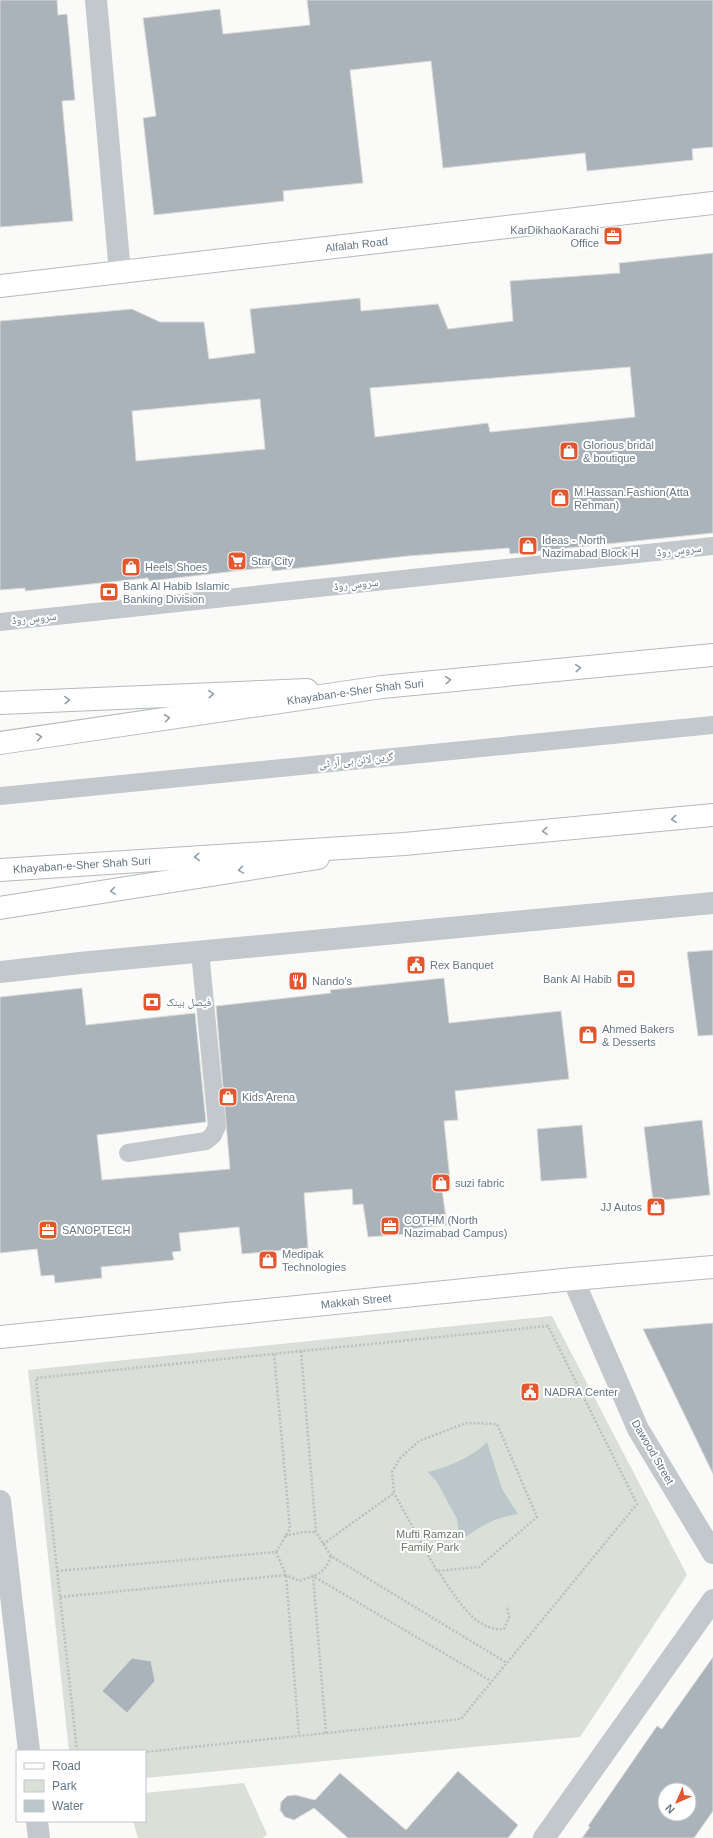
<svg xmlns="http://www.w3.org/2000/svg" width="713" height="1838" viewBox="0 0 713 1838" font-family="Helvetica,'Noto Naskh Arabic',sans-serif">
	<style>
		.green { fill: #dadfd7 }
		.water { fill: #bbc7cb }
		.building { fill: #aab3b9; stroke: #dcdcda; fill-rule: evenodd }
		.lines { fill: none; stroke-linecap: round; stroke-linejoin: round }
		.secondary-casing { stroke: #b3babf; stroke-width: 24 }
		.primary-casing { stroke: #b5babe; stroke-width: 24 }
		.path { stroke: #bbbfc2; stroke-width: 2.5; stroke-dasharray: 2 2; stroke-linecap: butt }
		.lane { stroke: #c3c8cc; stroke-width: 18 }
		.street { stroke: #c3c8cc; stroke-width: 22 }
		.secondary { stroke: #fff; stroke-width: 22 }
		.primary { stroke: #fff; stroke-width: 22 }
		.oneway { stroke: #939fa8 }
		.labels { text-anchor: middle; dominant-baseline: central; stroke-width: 4; stroke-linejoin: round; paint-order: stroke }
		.poi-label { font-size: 11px; fill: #657683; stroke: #fff; text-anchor: start }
		.street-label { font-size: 11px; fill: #657683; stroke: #fff }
		.park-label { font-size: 11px; fill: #687a64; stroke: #fff }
	</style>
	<rect width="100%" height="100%" fill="#fafaf8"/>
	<!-- green -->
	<g class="green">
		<path d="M 552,1316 L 687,1575 L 580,1737 L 145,1778 L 145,1751 L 69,1751 L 28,1370 Z"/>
		<path d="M 244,1783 L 267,1834 L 263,1838 L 138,1838 L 133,1821 L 145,1821 L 145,1793 Z"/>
	</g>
	<!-- water -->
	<path class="water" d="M 487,1442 L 502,1489 L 518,1514 C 493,1518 480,1526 460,1541 L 457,1519 L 437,1482 L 428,1472 C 450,1466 471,1458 487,1442 Z"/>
	<!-- building -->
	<g class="building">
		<path d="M 0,0 L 57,0 L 58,15 L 67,14 L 75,100 L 62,101 L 73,221 L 0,227 Z"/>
		<path d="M 307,0 L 713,0 L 713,147 L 692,149 L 693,160 L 587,171 L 585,153 L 443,168 L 431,61 L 350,70 L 363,183 L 283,191 L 284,201 L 154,215 L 143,118 L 156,116 L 143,18 L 220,9 L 223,34 L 310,25 Z"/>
		<path d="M 713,253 L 713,533 L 510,554 L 509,548 L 408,556 L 272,571 L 272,567 L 149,581 L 148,578 L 25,591 L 25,588 L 0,590 L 0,321 L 132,309 L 160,322 L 204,322 L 209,359 L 255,353 L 250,309 L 360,298 L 361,311 L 438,304 L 448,329 L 513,321 L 510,281 L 620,273 L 619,263 ZM 630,367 L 635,417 L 490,432 L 488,423 L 375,437 L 370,388 ZM 260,399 L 265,449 L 136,461 L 132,411 Z"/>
		<path d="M 713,950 L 713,1035 L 698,1036 L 687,952 Z"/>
		<path d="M 444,978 L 449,1023 L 561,1011 L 569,1079 L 455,1091 L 458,1120 L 444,1121 L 451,1190 L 442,1190 L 447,1225 L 408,1229 L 408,1234 L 368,1237 L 363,1204 L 353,1205 L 352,1189 L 304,1193 L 308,1248 L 242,1254 L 239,1227 L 179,1233 L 181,1251 L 172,1252 L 174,1260 L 101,1267 L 102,1278 L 55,1283 L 54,1275 L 41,1276 L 37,1249 L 0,1253 L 0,997 L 82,988 L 86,1025 L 195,1013 L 206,1122 L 97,1135 L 102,1180 L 230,1169 L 216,1006 L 331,993 L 330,990 Z"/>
		<path d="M 702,1120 L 710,1195 L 653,1201 L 644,1127 Z"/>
		<path d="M 582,1125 L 587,1178 L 541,1181 L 537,1129 Z"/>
		<path d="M 713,1323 L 713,1474 L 643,1329 Z"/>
		<path d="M 713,1657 L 713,1811 L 694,1838 L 582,1838 L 590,1827 L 588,1826 L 657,1726 L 662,1729 ZM 665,1790 L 689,1790 L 689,1814 L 665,1814 Z"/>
		<path d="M 132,1658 L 151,1661 L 155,1681 L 127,1713 L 102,1691 Z"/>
		<path d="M 458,1771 L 518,1825 L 508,1838 L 348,1838 L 314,1808 L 294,1820 L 285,1817 L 280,1810 L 281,1802 L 287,1796 L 295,1795 L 315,1800 L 340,1773 L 406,1830 Z"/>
	</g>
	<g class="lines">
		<defs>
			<g id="secondary">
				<path id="s1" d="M 0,286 L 713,203"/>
				<path d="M 0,703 L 307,690"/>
				<path d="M 0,908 L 318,858"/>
				<path id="s2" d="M 0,1337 L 573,1279 L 713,1267"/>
			</g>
			<g id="primary">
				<path id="s3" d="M 0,743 L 382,687 L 713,655"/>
				<path id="s4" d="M 0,870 L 404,844 L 713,815"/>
			</g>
		</defs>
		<!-- secondary casing -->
		<use href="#secondary" class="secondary-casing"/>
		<!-- primary casing -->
		<use href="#primary" class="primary-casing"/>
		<!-- path -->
		<g class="path">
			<path d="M 301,1351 L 316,1532 L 331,1556 L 507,1663"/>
			<path d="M 285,1536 L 303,1532 L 316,1532"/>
			<path d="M 323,1544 L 394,1493 L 392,1472 L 400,1458 L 419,1441 L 466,1423 L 497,1424 L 537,1517 L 479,1567 L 437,1571 L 394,1493"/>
			<path d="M 276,1552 L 286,1575 L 299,1581 C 316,1575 325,1574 331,1556"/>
			<path d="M 57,1571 L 276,1552 L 290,1529 L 274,1354"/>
			<path d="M 438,1571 C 454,1593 473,1632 504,1629 L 509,1618 L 507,1606"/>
			<path d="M 60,1597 L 286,1575 L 299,1736"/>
			<path d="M 326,1733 L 313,1576 L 491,1681"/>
			<path d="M 77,1751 L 36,1378 L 548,1326 L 637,1504 L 461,1719 L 145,1752"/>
		</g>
		<!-- lane -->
		<g class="lane">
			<path d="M 0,622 L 713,546"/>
			<path d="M 0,796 L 713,725"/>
			<path d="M 128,1153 L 206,1141 L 213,1135 L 217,1126 L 200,952"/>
		</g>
		<!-- street -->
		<g class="street">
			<path d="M 96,0 L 120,273"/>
			<path d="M 0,972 L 80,963 L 713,903"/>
			<path d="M 573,1279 L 638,1429 L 713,1553"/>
			<path d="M 0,1501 L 29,1751"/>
			<path d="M 37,1821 L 39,1838"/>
			<path d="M 544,1838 L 713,1600"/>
		</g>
		<!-- secondary -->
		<use href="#secondary" class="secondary"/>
		<!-- primary -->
		<use href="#primary" class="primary"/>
	</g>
	<!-- one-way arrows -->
	<defs><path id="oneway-chevron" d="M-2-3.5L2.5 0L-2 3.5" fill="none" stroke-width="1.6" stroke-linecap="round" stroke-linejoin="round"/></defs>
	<g class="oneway">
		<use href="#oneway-chevron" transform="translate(578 668) rotate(-5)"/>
		<use href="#oneway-chevron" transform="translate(448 680) rotate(-5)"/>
		<use href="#oneway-chevron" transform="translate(211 694) rotate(-3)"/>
		<use href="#oneway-chevron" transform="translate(67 700) rotate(-3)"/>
		<use href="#oneway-chevron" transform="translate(167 718) rotate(-8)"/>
		<use href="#oneway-chevron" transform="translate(39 737) rotate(-8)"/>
		<use href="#oneway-chevron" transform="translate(674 819) rotate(175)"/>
		<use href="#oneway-chevron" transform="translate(545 831) rotate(175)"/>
		<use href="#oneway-chevron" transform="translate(197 857) rotate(176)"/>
		<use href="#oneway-chevron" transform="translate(241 870) rotate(171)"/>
		<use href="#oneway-chevron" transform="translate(113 891) rotate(171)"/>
	</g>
	<!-- icons -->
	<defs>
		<symbol id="office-square" viewBox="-11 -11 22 22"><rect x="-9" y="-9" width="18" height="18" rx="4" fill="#e4572e" stroke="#fff"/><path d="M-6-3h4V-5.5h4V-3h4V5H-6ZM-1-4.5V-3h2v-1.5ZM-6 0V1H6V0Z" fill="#fff"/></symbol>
		<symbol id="shop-square" viewBox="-11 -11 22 22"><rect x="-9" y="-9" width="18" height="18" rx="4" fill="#e4572e" stroke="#fff"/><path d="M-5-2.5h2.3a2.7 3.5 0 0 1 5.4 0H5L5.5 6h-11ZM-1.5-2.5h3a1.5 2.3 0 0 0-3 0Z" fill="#fff"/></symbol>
		<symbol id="supermarket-square" viewBox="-11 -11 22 22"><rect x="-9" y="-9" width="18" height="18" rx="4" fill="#e4572e" stroke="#fff"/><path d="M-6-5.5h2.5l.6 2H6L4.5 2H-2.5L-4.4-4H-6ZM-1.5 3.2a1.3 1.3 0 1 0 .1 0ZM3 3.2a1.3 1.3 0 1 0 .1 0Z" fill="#fff"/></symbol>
		<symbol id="bank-square" viewBox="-11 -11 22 22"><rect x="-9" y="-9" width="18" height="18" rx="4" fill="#e4572e" stroke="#fff"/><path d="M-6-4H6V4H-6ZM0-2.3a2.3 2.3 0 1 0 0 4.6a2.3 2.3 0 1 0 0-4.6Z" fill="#fff"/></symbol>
		<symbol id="civic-square" viewBox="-11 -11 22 22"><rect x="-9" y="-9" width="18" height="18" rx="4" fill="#e4572e" stroke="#fff"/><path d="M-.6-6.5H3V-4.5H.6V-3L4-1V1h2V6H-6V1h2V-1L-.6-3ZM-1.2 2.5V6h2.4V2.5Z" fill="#fff"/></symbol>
		<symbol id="restaurant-square" viewBox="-11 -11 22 22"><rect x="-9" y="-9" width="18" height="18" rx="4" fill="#e4572e" stroke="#fff"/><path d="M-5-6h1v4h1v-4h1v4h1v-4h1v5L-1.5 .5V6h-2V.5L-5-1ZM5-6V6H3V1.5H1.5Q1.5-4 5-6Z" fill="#fff"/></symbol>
	</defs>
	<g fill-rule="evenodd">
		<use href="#office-square" x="602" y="225" width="22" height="22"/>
		<use href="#shop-square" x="558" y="440" width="22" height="22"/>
		<use href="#shop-square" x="549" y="487" width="22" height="22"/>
		<use href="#shop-square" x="517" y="535" width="22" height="22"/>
		<use href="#supermarket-square" x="226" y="550" width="22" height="22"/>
		<use href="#shop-square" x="120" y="556" width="22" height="22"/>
		<use href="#bank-square" x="98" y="581" width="22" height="22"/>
		<use href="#civic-square" x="405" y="954" width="22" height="22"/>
		<use href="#bank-square" x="615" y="968" width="22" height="22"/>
		<use href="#restaurant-square" x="287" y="970" width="22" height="22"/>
		<use href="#bank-square" x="141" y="991" width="22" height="22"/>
		<use href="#shop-square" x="577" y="1024" width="22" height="22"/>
		<use href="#shop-square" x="217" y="1086" width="22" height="22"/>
		<use href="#shop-square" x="430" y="1172" width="22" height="22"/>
		<use href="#shop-square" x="645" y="1196" width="22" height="22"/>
		<use href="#office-square" x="379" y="1215" width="22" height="22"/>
		<use href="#office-square" x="37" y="1219" width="22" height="22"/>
		<use href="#shop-square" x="257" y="1249" width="22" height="22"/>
		<use href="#civic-square" x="519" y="1381" width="22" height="22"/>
	</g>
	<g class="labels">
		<!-- poi labels -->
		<g class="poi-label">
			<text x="599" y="230" text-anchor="end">KarDikhaoKarachi<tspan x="599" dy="13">Office</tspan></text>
			<text x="583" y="445">Glorious bridal<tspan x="583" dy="13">&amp; boutique</tspan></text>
			<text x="574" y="492">M.Hassan.Fashion(Atta<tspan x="574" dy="13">Rehman)</tspan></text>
			<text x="542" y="540">Ideas - North<tspan x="542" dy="13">Nazimabad Block H</tspan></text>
			<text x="251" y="561">Star City</text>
			<text x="145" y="567">Heels Shoes</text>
			<text x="123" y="586">Bank Al Habib Islamic<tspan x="123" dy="13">Banking Division</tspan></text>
			<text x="430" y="965">Rex Banquet</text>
			<text x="612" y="979" text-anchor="end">Bank Al Habib</text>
			<text x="312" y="981">Nando's</text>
			<text x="166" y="1002">فیصل بینک</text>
			<text x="602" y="1029">Ahmed Bakers<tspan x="602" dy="13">&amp; Desserts</tspan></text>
			<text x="242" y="1097">Kids Arena</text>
			<text x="455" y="1183">suzi fabric</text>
			<text x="642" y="1207" text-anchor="end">JJ Autos</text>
			<text x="404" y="1220">COTHM (North<tspan x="404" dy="13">Nazimabad Campus)</tspan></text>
			<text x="62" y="1230">SANOPTECH</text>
			<text x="282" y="1254">Medipak<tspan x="282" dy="13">Technologies</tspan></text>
			<text x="544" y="1392">NADRA Center</text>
		</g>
		<!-- street labels -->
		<g class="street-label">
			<text stroke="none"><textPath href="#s1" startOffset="359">Alfalah Road</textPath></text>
			<text transform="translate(679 550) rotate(-6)">سروس روڈ</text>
			<text transform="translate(356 584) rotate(-6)">سروس روڈ</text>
			<text transform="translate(34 618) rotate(-6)">سروس روڈ</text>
			<text stroke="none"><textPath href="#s3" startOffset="359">Khayaban-e-Sher Shah Suri</textPath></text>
			<text transform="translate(356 760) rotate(-6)">گرین لائن بی آر ٹی</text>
			<text stroke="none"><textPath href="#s4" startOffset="82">Khayaban-e-Sher Shah Suri</textPath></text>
			<text stroke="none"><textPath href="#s2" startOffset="358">Makkah Street</textPath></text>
			<text transform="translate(653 1452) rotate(60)">Dawood Street</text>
		</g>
		<!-- park labels -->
		<g class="park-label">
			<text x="430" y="1534">Mufti Ramzan<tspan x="430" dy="13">Family Park</tspan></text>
		</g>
	</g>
	<!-- legend -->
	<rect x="16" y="1750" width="130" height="72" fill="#ffffff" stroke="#c1c8cd"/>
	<rect x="24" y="1763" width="20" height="6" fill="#ffffff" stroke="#c1c8cd"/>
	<text x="52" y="1770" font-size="12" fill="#657683">Road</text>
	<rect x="24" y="1780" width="20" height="12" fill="#dadfd7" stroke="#c1c8cd"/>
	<text x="52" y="1790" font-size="12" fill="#657683">Park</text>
	<rect x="24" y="1800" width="20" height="12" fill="#bbc7cb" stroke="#c1c8cd"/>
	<text x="52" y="1810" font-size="12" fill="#657683">Water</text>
	<!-- north arrow -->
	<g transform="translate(677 1802) rotate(225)"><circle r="19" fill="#ffffff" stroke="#c1c8cd"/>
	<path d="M0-3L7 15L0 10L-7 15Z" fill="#e4572e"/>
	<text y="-6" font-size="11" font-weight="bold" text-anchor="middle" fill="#657683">N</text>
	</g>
</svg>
